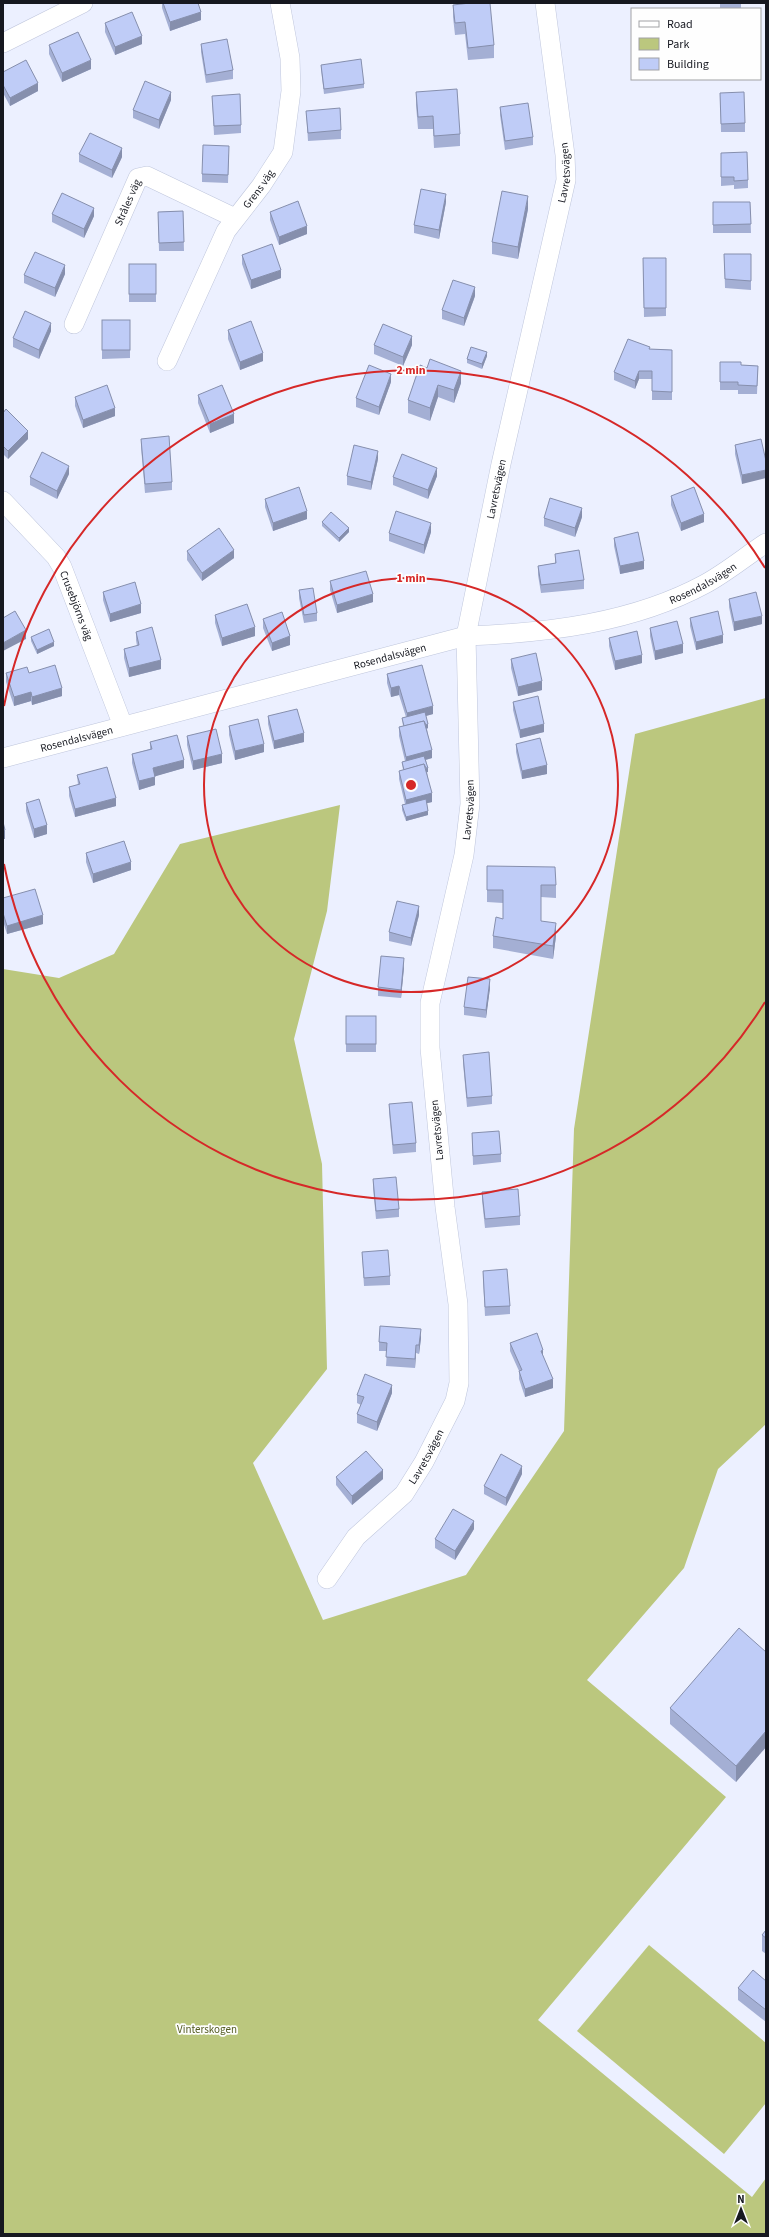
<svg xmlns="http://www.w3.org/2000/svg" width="769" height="2237" viewBox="0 0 769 2237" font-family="'Source Sans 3',sans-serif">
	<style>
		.green { fill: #bbc77e }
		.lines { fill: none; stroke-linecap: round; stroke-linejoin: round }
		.minor-casing { stroke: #bfc6dc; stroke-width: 20 }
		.minor { stroke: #fff; stroke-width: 19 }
		.wall { fill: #a4afd4 }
		.shaded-wall { fill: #868fad }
		.building { fill: #bfccf7; stroke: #868fad }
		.ring { fill: none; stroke: #d62828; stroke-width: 2 }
		.labels { text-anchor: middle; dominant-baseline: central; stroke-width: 3.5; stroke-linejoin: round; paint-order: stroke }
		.street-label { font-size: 11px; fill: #161820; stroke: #fefefe }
		.park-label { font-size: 11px; fill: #535b21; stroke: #fefefe }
		.centre { fill: #d62828; stroke: #fefefe; stroke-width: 2 }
		.ring-label { font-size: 12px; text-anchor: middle; font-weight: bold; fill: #d62828; stroke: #fefefe; stroke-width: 3.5; stroke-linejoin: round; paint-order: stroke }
	</style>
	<rect width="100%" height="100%" fill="#ecf0ff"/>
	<!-- green -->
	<g class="green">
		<path d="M 766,698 L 766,1424 L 718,1469 L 684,1568 L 587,1680 L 726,1797 L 538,2020 L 752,2197 L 766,2178 L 766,2234 L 3,2234 L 3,969 L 59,978 L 114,954 L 180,844 L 340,805 L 327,911 L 294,1039 L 322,1164 L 327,1369 L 253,1463 L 323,1620 L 466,1575 L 564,1431 L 574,1129 L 635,734 Z"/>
		<path d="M 649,1945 L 766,2043 L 766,2103 L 724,2154 L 577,2031 Z"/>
	</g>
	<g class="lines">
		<defs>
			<g id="minor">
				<path d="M 3,43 L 83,3"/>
				<path id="s1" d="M 74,324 L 138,178 L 147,176 L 235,218"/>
				<path id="s2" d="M 167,361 L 226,231 L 261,186 L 283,152 L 291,91 L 290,58 L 280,3"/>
				<path id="s3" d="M 3,501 L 56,557 L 62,567 L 123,726"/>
				<path id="s4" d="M 3,758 L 466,636 C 547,633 633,623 705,584 C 727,572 746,556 766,543"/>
				<path id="s5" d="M 327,1579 L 356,1537 L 404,1494 L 424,1462 L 455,1401 L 459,1383 L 458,1304 L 445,1207 L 430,1048 L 430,1003 L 464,855 L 470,804 L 466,636 L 501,464 L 566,180 L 565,155 L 545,3"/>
			</g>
		</defs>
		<!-- minor casing -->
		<use href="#minor" class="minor-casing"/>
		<!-- minor -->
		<use href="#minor" class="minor"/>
	</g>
	<!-- wall -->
	<g class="wall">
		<path d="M 162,3 L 198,3 L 201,20 L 170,31 L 162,8 Z"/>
		<rect x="720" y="3" width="21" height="6"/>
		<path d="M 453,5 L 494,45 L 494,58 L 468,60 L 465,34 L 455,35 L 453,17 Z"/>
		<path d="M 105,23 L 142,44 L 115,55 L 105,32 Z"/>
		<path d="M 201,44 L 233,70 L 233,79 L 206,83 L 201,52 Z"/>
		<path d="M 49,45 L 91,69 L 62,82 L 49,54 Z"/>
		<path d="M 321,65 L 364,84 L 364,88 L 324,94 L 321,69 Z"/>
		<path d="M 3,72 L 38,91 L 10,106 L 3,93 Z"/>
		<path d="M 416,92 L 460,134 L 460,146 L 434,148 L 433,129 L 418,129 L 416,105 Z"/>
		<path d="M 720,93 L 745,123 L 745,132 L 721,132 Z"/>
		<path d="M 212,96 L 241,125 L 241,133 L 214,135 Z"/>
		<path d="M 171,100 L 159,129 L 133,118 L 133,110 Z"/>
		<path d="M 500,107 L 533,137 L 533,145 L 505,150 L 500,115 Z"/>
		<path d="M 306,111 L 341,130 L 341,139 L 308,141 Z"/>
		<path d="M 721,153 L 748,180 L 748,188 L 734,189 L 734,185 L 721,186 Z"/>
		<path d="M 79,154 L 122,157 L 112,178 L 79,162 Z"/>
		<path d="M 229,154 L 228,183 L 202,182 L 202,174 Z"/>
		<path d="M 446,202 L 439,239 L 414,233 L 414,225 Z"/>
		<path d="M 713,202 L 750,202 L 751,233 L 713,233 Z"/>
		<path d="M 528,209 L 518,259 L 492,254 L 492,242 Z"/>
		<path d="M 183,211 L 184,251 L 159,251 L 158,212 Z"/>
		<path d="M 270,212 L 307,234 L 279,245 L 270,220 Z"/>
		<path d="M 52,214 L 94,216 L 84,238 L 52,222 Z"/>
		<path d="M 724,254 L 751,254 L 751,290 L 725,288 Z"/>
		<path d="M 242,255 L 281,278 L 251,289 L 242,264 Z"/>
		<path d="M 643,258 L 666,258 L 666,316 L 644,317 Z"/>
		<rect x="129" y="264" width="27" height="38"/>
		<path d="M 65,274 L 55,297 L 24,283 L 24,275 Z"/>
		<path d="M 475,296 L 464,326 L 442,319 L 442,310 Z"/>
		<path d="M 102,320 L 130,320 L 130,358 L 102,359 Z"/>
		<path d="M 228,330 L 263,361 L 240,370 L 228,339 Z"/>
		<path d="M 51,331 L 39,359 L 13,347 L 13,338 Z"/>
		<path d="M 374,345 L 412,345 L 403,366 L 374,354 Z"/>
		<path d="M 650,349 L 672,350 L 672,400 L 652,400 L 652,379 L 639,379 L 635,389 L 614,380 L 614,372 Z"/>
		<path d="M 487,356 L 482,369 L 467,363 L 467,359 Z"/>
		<path d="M 720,362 L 741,365 L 758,366 L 757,394 L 738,394 L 738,390 L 720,390 Z"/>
		<path d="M 420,365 L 461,383 L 454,403 L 438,397 L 430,421 L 408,413 L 408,400 Z"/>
		<path d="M 391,382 L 379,415 L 356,407 L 356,398 Z"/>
		<path d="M 198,395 L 234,423 L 210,433 L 198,403 Z"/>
		<path d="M 75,397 L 115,416 L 83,428 L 75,406 Z"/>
		<path d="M 3,413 L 28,439 L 8,459 L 3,454 Z"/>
		<path d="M 141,439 L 172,482 L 172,490 L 145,493 L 141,447 Z"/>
		<path d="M 761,439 L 742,484 L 735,454 L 735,445 Z"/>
		<path d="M 378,459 L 371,490 L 347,485 L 347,476 Z"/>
		<path d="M 69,474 L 57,499 L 30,485 L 30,477 Z"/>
		<path d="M 437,476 L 428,499 L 393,485 L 393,477 Z"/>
		<path d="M 671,496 L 704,522 L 681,531 L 671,505 Z"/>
		<path d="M 265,499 L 307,519 L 273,531 L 265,507 Z"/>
		<path d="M 582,517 L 575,537 L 544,526 L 544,518 Z"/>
		<path d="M 322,522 L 349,532 L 339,542 L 322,526 Z"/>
		<path d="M 431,532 L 424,554 L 389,541 L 389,533 Z"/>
		<path d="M 614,538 L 644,569 L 620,574 L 614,546 Z"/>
		<path d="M 187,551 L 234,558 L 202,581 L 187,560 Z"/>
		<path d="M 555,554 L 584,580 L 584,589 L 541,593 L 538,575 L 538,566 L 555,563 Z"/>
		<path d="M 330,581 L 373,602 L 337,613 L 330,590 Z"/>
		<path d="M 299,590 L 317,613 L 317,621 L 304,623 L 299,598 Z"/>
		<path d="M 103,592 L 141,613 L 110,622 L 103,600 Z"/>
		<path d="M 729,599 L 762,624 L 734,631 L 729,607 Z"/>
		<path d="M 215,615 L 255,636 L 222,646 L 215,623 Z"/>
		<path d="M 690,618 L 723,643 L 696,650 L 690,626 Z"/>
		<path d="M 263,619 L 290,645 L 272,651 L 263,628 Z"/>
		<path d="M 650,628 L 683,653 L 655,660 L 650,636 Z"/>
		<path d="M 136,632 L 161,669 L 129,677 L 124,658 L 124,649 L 137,646 L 136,640 Z"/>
		<path d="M 31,637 L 54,646 L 37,654 L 31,641 Z"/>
		<path d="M 609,638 L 642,663 L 615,670 L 609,646 Z"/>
		<path d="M 511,659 L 542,690 L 518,696 L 511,668 Z"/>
		<path d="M 6,673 L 29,673 L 62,696 L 32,705 L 31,701 L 14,706 L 6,682 Z"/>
		<path d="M 387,674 L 433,714 L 426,716 L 428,728 L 427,729 L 432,758 L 426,760 L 428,772 L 427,772 L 432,802 L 427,803 L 428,815 L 406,821 L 402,810 L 402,805 L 405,804 L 399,779 L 399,771 L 403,770 L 402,762 L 405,761 L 399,736 L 399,727 L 403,726 L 402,718 L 406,717 L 399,695 L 391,697 L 387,683 Z"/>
		<path d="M 513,702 L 544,732 L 520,738 L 513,710 Z"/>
		<path d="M 268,716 L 304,742 L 274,749 L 268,724 Z"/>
		<path d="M 229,726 L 264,752 L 235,760 L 229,735 Z"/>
		<path d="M 187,736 L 222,763 L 193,770 L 187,745 Z"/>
		<path d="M 150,742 L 184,768 L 155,776 L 155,785 L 139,790 L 132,763 L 132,754 L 150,749 Z"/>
		<path d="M 516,744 L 547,774 L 522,779 L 516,752 Z"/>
		<path d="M 77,775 L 116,806 L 75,817 L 69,796 L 69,787 L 78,785 Z"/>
		<path d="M 26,803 L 47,834 L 34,838 L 26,811 Z"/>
		<path d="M 86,853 L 131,870 L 93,883 L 86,862 Z"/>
		<path d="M 487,866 L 556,885 L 556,898 L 541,897 L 541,921 L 556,936 L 553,959 L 493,948 L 493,936 L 503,919 L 503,903 L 487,902 Z"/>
		<path d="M 3,898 L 43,924 L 7,934 L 3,921 Z"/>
		<path d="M 419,915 L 411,946 L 389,941 L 389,932 Z"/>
		<path d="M 404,967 L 401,998 L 378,996 L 378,987 Z"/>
		<path d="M 490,988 L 486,1018 L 464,1015 L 464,1007 Z"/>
		<rect x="346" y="1016" width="30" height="36"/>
		<path d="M 463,1055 L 492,1096 L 492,1104 L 467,1107 L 463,1063 Z"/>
		<path d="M 389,1104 L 416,1143 L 416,1152 L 393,1154 L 389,1112 Z"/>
		<path d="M 472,1133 L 501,1154 L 501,1162 L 473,1165 Z"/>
		<path d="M 373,1179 L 399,1209 L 399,1217 L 376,1219 L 373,1188 Z"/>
		<path d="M 482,1192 L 520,1216 L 520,1225 L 485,1228 L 482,1200 Z"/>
		<path d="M 362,1252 L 390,1276 L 390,1285 L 364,1286 Z"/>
		<path d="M 483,1271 L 510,1306 L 510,1314 L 485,1316 L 483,1279 Z"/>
		<path d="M 421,1338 L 419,1354 L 416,1353 L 415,1368 L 386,1366 L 387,1351 L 379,1351 L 379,1342 Z"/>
		<path d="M 510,1343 L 543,1356 L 553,1388 L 525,1397 L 519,1379 L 519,1371 L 510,1351 Z"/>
		<path d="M 392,1393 L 377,1431 L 357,1423 L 357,1414 L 361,1405 L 357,1403 L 357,1395 Z"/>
		<path d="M 522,1474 L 506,1506 L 484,1494 L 484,1486 Z"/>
		<path d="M 336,1477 L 383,1479 L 352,1505 L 336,1485 Z"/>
		<path d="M 474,1529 L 455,1560 L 435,1548 L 435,1539 Z"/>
		<path d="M 766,1652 L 766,1747 L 736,1782 L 670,1724 L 670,1708 Z"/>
		<path d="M 766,1930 L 766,1954 L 762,1951 L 762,1935 Z"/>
		<path d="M 766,1981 L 766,2022 L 738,2000 L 738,1988 Z"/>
	</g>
	<!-- shaded-wall -->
	<g class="shaded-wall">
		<path d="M 201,12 L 201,20 L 170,31 L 170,22 Z"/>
		<path d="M 142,36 L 142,44 L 115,55 L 115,47 Z"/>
		<path d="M 91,60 L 91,69 L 62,82 L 62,73 Z"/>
		<path d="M 38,83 L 38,91 L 10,106 L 10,98 Z"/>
		<path d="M 171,92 L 171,100 L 159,129 L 159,120 Z"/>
		<path d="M 122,148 L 122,157 L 112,178 L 112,170 Z"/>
		<path d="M 446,194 L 446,202 L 439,239 L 439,230 Z"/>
		<path d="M 528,196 L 528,209 L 518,259 L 518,247 Z"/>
		<path d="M 94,208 L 94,216 L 84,238 L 84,229 Z"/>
		<path d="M 307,226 L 307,234 L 279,245 L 279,237 Z"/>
		<path d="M 65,265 L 65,274 L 55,297 L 55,288 Z"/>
		<path d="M 281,270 L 281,278 L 251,289 L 251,280 Z"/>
		<path d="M 475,287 L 475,296 L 464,326 L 464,318 Z"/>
		<path d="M 51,323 L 51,331 L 39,359 L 39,350 Z"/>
		<path d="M 412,336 L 412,345 L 403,366 L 403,357 Z"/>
		<path d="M 487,352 L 487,356 L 482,369 L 482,364 Z"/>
		<path d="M 263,353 L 263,361 L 240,370 L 240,362 Z"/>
		<path d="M 461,371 L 461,383 L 454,403 L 454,390 Z"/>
		<path d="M 639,371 L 639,379 L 635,389 L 635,381 Z"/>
		<path d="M 391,374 L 391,382 L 379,415 L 379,407 Z"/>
		<path d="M 438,385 L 438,397 L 430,421 L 430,408 Z"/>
		<path d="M 115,408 L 115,416 L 83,428 L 83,420 Z"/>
		<path d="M 234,414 L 234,423 L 210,433 L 210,424 Z"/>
		<path d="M 28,431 L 28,439 L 8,459 L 8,451 Z"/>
		<path d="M 378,451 L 378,459 L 371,490 L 371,482 Z"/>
		<path d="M 69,466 L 69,474 L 57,499 L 57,491 Z"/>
		<path d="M 437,468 L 437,476 L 428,499 L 428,490 Z"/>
		<path d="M 766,470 L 766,478 L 742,484 L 742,475 Z"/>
		<path d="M 582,508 L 582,517 L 575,537 L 575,528 Z"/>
		<path d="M 307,511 L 307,519 L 273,531 L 273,523 Z"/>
		<path d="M 704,514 L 704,522 L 681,531 L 681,523 Z"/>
		<path d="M 431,523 L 431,532 L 424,554 L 424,545 Z"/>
		<path d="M 349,528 L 349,532 L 339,542 L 339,538 Z"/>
		<path d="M 234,550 L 234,558 L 202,581 L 202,573 Z"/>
		<path d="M 644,561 L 644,569 L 620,574 L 620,566 Z"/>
		<path d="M 373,594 L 373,602 L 337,613 L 337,605 Z"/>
		<path d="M 141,604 L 141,613 L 110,622 L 110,614 Z"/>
		<path d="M 762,616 L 762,624 L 734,631 L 734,622 Z"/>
		<path d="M 255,627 L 255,636 L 222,646 L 222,638 Z"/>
		<path d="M 26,630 L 26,639 L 3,651 L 3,643 Z"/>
		<path d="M 723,635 L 723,643 L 696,650 L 696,642 Z"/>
		<path d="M 290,636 L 290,645 L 272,651 L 272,643 Z"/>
		<path d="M 54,642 L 54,646 L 37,654 L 37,650 Z"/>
		<path d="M 683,644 L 683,653 L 655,660 L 655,651 Z"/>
		<path d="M 642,655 L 642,663 L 615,670 L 615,661 Z"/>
		<path d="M 161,660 L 161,669 L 129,677 L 129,668 Z"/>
		<path d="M 542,681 L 542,690 L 518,696 L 518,687 Z"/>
		<path d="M 399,686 L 399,695 L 391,697 L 391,688 Z"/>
		<path d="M 62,688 L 62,696 L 32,705 L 32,697 Z"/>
		<path d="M 31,692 L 31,701 L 14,706 L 14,697 Z"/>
		<path d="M 433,706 L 433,714 L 407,721 L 407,713 Z"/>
		<path d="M 428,724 L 428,728 L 405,734 L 405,730 Z"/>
		<path d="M 544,724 L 544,732 L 520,738 L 520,730 Z"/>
		<path d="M 304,733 L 304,742 L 274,749 L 274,741 Z"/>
		<path d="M 264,744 L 264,752 L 235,760 L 235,751 Z"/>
		<path d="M 432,750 L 432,758 L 406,765 L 406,757 Z"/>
		<path d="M 222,754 L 222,763 L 193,770 L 193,761 Z"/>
		<path d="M 184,760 L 184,768 L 153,777 L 153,768 Z"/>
		<path d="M 547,765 L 547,774 L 522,779 L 522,771 Z"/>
		<path d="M 428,768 L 428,772 L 404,778 L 404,773 Z"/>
		<path d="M 155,777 L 155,785 L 139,790 L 139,781 Z"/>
		<path d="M 432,793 L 432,802 L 406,808 L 406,800 Z"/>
		<path d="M 116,798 L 116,806 L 75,817 L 75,809 Z"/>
		<path d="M 428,811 L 428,815 L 406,821 L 406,817 Z"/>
		<path d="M 47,825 L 47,834 L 34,838 L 34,829 Z"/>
		<path d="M 5,830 L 5,839 L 3,839 L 3,831 Z"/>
		<path d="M 131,862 L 131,870 L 93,883 L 93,874 Z"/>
		<path d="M 419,906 L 419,915 L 411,946 L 411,938 Z"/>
		<path d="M 43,915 L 43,924 L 7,934 L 7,926 Z"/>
		<path d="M 556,923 L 556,936 L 553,959 L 553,946 Z"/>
		<path d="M 404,958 L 404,967 L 401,998 L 401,990 Z"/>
		<path d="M 490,979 L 490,988 L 486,1018 L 486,1010 Z"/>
		<path d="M 421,1329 L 421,1338 L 419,1354 L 419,1345 Z"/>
		<path d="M 416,1345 L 416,1353 L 415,1368 L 415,1359 Z"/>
		<path d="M 543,1350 L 543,1358 L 541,1351 Z"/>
		<path d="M 553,1379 L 553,1388 L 525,1397 L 525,1389 Z"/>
		<path d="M 392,1385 L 392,1393 L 377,1431 L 377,1422 Z"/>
		<path d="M 522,1466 L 522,1474 L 506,1506 L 506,1498 Z"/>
		<path d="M 383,1470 L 383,1479 L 352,1505 L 352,1496 Z"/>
		<path d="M 474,1521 L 474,1529 L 455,1560 L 455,1551 Z"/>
		<path d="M 766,1731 L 766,1747 L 736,1782 L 736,1766 Z"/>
	</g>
	<!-- building -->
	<g class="building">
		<path d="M 163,3 L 198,3 L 201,12 L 170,22 Z"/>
		<path d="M 470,3 L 490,3 L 494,45 L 468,48 L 465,22 L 455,23 L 453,5 Z"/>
		<path d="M 132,12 L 142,36 L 115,47 L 105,23 Z"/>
		<path d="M 78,32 L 91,60 L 62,73 L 49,45 Z"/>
		<path d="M 227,39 L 233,70 L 206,75 L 201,44 Z"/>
		<path d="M 361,59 L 364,84 L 324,89 L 321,65 Z"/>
		<path d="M 26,60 L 38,83 L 10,98 L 3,85 L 3,72 Z"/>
		<path d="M 145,81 L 171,92 L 159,120 L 133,110 Z"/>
		<path d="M 457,89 L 460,134 L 434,136 L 433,116 L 418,117 L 416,92 Z"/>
		<path d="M 744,92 L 745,123 L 721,124 L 720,93 Z"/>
		<path d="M 240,94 L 241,125 L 214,126 L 212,96 Z"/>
		<path d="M 528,103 L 533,137 L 505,141 L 500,107 Z"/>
		<path d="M 340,108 L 341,130 L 308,133 L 306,111 Z"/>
		<path d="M 90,133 L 122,148 L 112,170 L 79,154 Z"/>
		<path d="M 203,145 L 229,146 L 228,175 L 202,174 Z"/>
		<path d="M 747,152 L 748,180 L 734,181 L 734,177 L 721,177 L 721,153 Z"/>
		<path d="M 421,189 L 446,194 L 439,230 L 414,225 Z"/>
		<path d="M 502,191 L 528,196 L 518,247 L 492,242 Z"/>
		<path d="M 62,193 L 94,208 L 84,229 L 52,214 Z"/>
		<path d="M 298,201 L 307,226 L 279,237 L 270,212 Z"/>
		<path d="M 713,202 L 750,202 L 751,224 L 713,225 Z"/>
		<path d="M 183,211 L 184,242 L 159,243 L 158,212 Z"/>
		<path d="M 272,244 L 281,270 L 251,280 L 242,255 Z"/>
		<path d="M 35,252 L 65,265 L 55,288 L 24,275 Z"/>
		<path d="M 724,254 L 751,254 L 751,281 L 725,279 Z"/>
		<path d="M 643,258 L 666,258 L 666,308 L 644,308 Z"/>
		<rect x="129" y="264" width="27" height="30"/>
		<path d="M 453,280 L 475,287 L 464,318 L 442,310 Z"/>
		<path d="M 25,311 L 51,323 L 39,350 L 13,338 Z"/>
		<rect x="102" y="320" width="28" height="30"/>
		<path d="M 251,321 L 263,353 L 240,362 L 228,330 Z"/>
		<path d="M 383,324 L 412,336 L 403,357 L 374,345 Z"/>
		<path d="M 628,339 L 650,347 L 649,349 L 672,350 L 672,392 L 652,391 L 652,371 L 639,371 L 635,381 L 614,372 Z"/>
		<path d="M 471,347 L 487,352 L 482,364 L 467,359 Z"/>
		<path d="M 430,359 L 461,371 L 454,390 L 438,385 L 430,408 L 408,400 L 420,365 L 427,368 Z"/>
		<path d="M 720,362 L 741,362 L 741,365 L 758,366 L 757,386 L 738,385 L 738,382 L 720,382 Z"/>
		<path d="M 369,365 L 391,374 L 379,407 L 356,398 Z"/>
		<path d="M 107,385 L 115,408 L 83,420 L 75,397 Z"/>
		<path d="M 222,385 L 234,414 L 210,424 L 198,395 Z"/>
		<path d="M 6,409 L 28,431 L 8,451 L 3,446 L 3,413 Z"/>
		<path d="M 169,436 L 172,482 L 145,484 L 141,439 Z"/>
		<path d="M 761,439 L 766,461 L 766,470 L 742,475 L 735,445 Z"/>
		<path d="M 354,445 L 378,451 L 371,482 L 347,476 Z"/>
		<path d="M 42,452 L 69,466 L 57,491 L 30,477 Z"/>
		<path d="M 402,454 L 437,468 L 428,490 L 393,477 Z"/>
		<path d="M 299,487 L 307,511 L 273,523 L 265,499 Z"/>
		<path d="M 694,487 L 704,514 L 681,523 L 671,496 Z"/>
		<path d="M 550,498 L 582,508 L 575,528 L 544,518 Z"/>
		<path d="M 396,511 L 431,523 L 424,545 L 389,533 Z"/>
		<path d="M 331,512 L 349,528 L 339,538 L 322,522 Z"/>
		<path d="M 219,528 L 234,550 L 202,573 L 187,551 Z"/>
		<path d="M 638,532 L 644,561 L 620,566 L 614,538 Z"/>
		<path d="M 579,550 L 584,580 L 541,585 L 538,566 L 556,563 L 555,554 Z"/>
		<path d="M 366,571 L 373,594 L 337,605 L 330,581 Z"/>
		<path d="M 135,582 L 141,604 L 110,614 L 103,592 Z"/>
		<path d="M 313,588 L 317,613 L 304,615 L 299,590 Z"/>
		<path d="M 756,592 L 762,616 L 734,622 L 729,599 Z"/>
		<path d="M 247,604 L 255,627 L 222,638 L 215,615 Z"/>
		<path d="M 15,611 L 26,630 L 3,643 L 3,618 Z"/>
		<path d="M 718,611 L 723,635 L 696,642 L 690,618 Z"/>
		<path d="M 282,612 L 290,636 L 272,643 L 263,619 Z"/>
		<path d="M 677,621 L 683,644 L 655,651 L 650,628 Z"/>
		<path d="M 152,627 L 161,660 L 129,668 L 124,649 L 139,645 L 136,632 Z"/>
		<path d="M 49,629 L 54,642 L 37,650 L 31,637 Z"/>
		<path d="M 637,631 L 642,655 L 615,661 L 609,638 Z"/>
		<path d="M 536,653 L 542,681 L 518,687 L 511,659 Z"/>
		<path d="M 55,665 L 62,688 L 32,697 L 31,692 L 14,697 L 6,673 L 27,667 L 29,673 Z"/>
		<path d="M 422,665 L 433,706 L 407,713 L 399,686 L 391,688 L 387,674 Z"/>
		<path d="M 538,696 L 544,724 L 520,730 L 513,702 Z"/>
		<path d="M 297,709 L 304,733 L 274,741 L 268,716 Z"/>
		<path d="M 425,712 L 428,724 L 426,725 L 424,721 L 404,726 L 402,718 Z"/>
		<path d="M 258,719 L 264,744 L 235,751 L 229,726 Z"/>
		<path d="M 424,721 L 432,750 L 406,757 L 399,727 Z"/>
		<path d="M 216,729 L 222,754 L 193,761 L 187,736 Z"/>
		<path d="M 177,735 L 184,760 L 153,768 L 155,777 L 139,781 L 132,754 L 152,749 L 150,742 Z"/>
		<path d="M 540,738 L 547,765 L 522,771 L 516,744 Z"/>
		<path d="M 424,756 L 428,768 L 426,768 L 424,764 L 404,770 L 402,762 Z"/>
		<path d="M 424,764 L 432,793 L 406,800 L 399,771 Z"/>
		<path d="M 107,767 L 116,798 L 75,809 L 69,787 L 80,784 L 77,775 Z"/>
		<path d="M 39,799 L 47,825 L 34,829 L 26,803 Z"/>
		<path d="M 426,799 L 428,811 L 406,817 L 402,805 Z"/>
		<path d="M 3,822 L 5,830 L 3,831 Z"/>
		<path d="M 124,841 L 131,862 L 93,874 L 86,853 Z"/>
		<path d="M 487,866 L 555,867 L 556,885 L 541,885 L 541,921 L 556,923 L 553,946 L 493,936 L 496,917 L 503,919 L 503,890 L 487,890 Z"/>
		<path d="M 35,889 L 43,915 L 7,926 L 3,913 L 3,898 Z"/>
		<path d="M 397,901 L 419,906 L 411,938 L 389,932 Z"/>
		<path d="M 381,956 L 404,958 L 401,990 L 378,987 Z"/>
		<path d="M 468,977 L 490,979 L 486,1010 L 464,1007 Z"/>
		<rect x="346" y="1016" width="30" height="28"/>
		<path d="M 489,1052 L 492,1096 L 467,1098 L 463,1055 Z"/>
		<path d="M 412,1102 L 416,1143 L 393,1145 L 389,1104 Z"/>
		<path d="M 499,1131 L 501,1154 L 473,1156 L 472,1133 Z"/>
		<path d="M 396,1177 L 399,1209 L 376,1211 L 373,1179 Z"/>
		<path d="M 518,1189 L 520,1216 L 485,1219 L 482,1192 Z"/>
		<path d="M 388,1250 L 390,1276 L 364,1278 L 362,1252 Z"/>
		<path d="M 507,1269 L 510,1306 L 485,1307 L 483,1271 Z"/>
		<path d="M 380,1326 L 421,1329 L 419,1345 L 416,1345 L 415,1359 L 386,1357 L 387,1343 L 379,1342 Z"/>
		<path d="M 537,1333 L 543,1350 L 541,1351 L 553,1379 L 525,1389 L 519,1371 L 522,1370 L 510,1343 Z"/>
		<path d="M 365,1374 L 392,1385 L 377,1422 L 357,1414 L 364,1397 L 357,1395 Z"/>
		<path d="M 366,1451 L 383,1470 L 352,1496 L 336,1477 Z"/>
		<path d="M 501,1454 L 522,1466 L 506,1498 L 484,1486 Z"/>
		<path d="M 453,1509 L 474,1521 L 455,1551 L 435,1539 Z"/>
		<path d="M 739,1628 L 766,1652 L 766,1731 L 736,1766 L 670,1708 Z"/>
		<path d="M 766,1930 L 766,1938 L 762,1935 Z"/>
		<path d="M 753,1970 L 766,1981 L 766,2010 L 738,1988 Z"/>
	</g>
	<!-- distance rings -->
	<g class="ring">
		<circle cx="411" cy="785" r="207"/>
		<path d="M765 1002A415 415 0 0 1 4 864M4 706A415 415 0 0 1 765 568"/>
	</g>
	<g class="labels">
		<!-- street labels -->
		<g class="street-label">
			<text stroke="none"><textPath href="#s5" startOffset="1467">Lavretsvägen</textPath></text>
			<text stroke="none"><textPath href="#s2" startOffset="196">Grens väg</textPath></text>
			<text stroke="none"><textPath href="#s1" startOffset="133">Stråles väg</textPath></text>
			<text stroke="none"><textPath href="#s5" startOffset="1143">Lavretsvägen</textPath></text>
			<text stroke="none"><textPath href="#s4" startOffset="724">Rosendalsvägen</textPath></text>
			<text stroke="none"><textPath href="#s3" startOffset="130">Crusebjörns väg</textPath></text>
			<text stroke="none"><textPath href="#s4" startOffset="400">Rosendalsvägen</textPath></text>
			<text stroke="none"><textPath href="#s4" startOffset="76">Rosendalsvägen</textPath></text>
			<text stroke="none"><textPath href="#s5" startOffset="819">Lavretsvägen</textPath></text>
			<text transform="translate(437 1130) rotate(-95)">Lavretsvägen</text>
			<text stroke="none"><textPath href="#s5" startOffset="159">Lavretsvägen</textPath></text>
		</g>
		<!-- park labels -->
		<g class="park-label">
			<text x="207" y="2029">Vinterskogen</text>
		</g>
	</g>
	<circle cx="411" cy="785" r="6" class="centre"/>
	<g class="ring-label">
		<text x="411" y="374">2 min</text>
		<text x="411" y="582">1 min</text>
	</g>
	<!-- border -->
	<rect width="769" height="2237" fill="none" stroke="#161820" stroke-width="8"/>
	<!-- legend -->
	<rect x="631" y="8" width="130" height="72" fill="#fefefe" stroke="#a1a2a5"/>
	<rect x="639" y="21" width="20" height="6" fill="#ffffff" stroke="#a1a2a5"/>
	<text x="667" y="28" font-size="12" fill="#161820">Road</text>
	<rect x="639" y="38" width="20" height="12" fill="#bbc77e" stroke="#a1a2a5"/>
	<text x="667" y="48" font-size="12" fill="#161820">Park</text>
	<rect x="639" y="58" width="20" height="12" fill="#bfccf7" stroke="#a1a2a5"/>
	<text x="667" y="68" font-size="12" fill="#161820">Building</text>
	<!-- north arrow -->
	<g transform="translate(741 2209)" stroke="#fefefe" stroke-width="3" paint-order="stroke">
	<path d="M0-3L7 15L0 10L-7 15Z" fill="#161820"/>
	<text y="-6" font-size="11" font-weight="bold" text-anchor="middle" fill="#161820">N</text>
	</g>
</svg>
